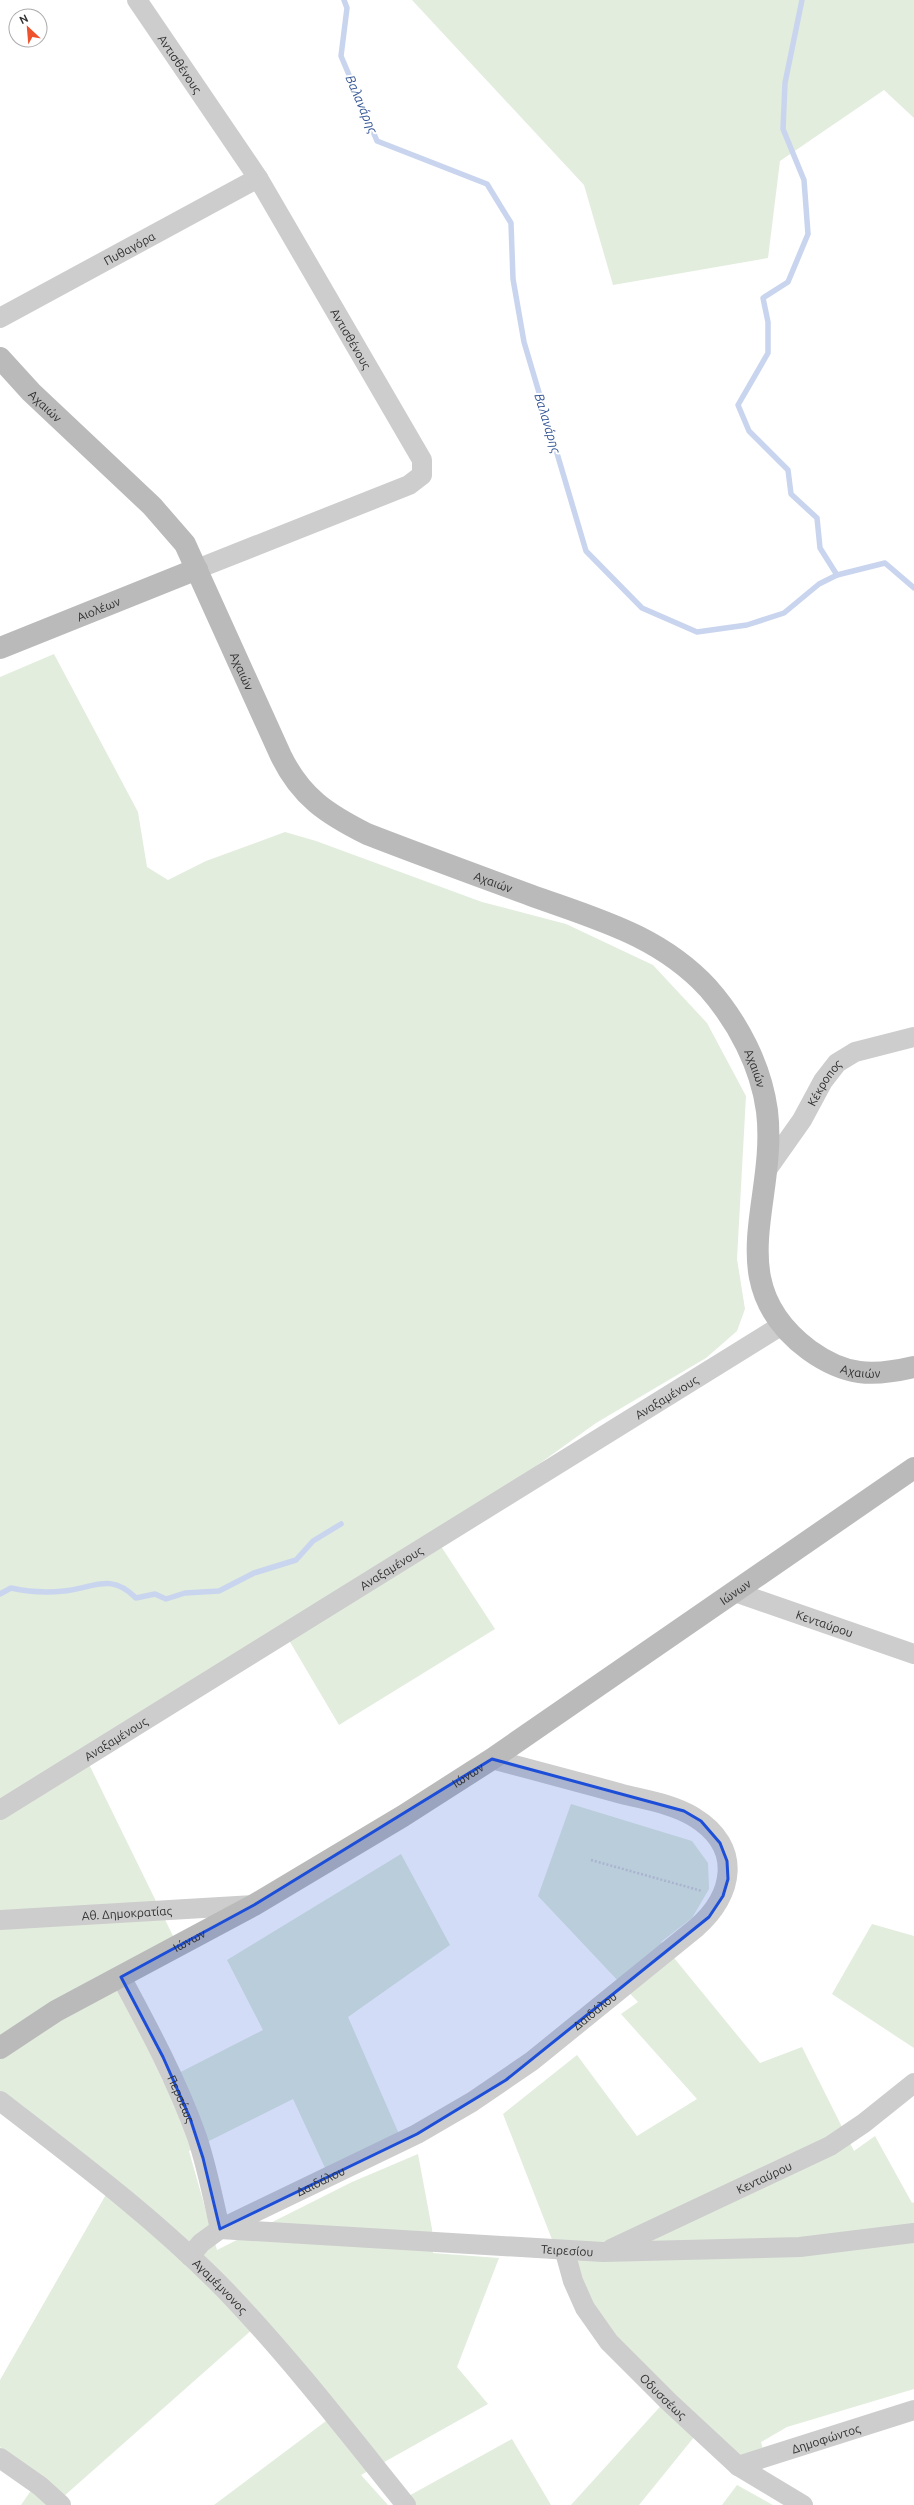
<svg xmlns="http://www.w3.org/2000/svg" width="914" height="2505" viewBox="0 0 914 2505" font-family="Ubuntu,sans-serif">
	<style>
		.green { fill: #e2eddd }
		.lines { fill: none; stroke-linecap: round; stroke-linejoin: round }
		.stream { stroke: #c9d5ee; stroke-width: 5.5 }
		.path { stroke: #cdcdcd; stroke-width: 2.5; stroke-dasharray: 2 2; stroke-linecap: butt }
		.street { stroke: #cdcdcd; stroke-width: 20 }
		.secondary { stroke: #bababa; stroke-width: 22 }
		.marked { fill: #1d4ed8; fill-opacity: 0.2; stroke: #1d4ed8; stroke-width: 3; stroke-linejoin: round }
		.labels { text-anchor: middle; dominant-baseline: central; stroke-width: 4; stroke-linejoin: round; paint-order: stroke }
		.street-label { font-size: 12px; fill: #303030; stroke: #fff }
		.water-label { font-size: 13px; font-style: italic; fill: #395996; stroke: #fff }
	</style>
	<rect width="100%" height="100%" fill="#fff"/>
	<!-- green -->
	<g class="green">
		<path d="M 412,0 L 914,0 L 914,118 L 884,90 L 780,161 L 768,258 L 613,285 L 584,185 Z"/>
		<path d="M 54,654 L 138,812 L 147,867 L 168,880 L 206,861 L 285,832 L 316,841 L 482,902 L 566,924 L 653,965 L 707,1023 L 746,1096 L 737,1259 L 745,1309 L 737,1331 L 706,1358 L 596,1423 L 532,1469 L 433,1534 L 495,1629 L 339,1725 L 280,1625 L 82,1750 L 174,1938 L 114,1975 L 163,2081 L 263,2030 L 227,1960 L 401,1854 L 450,1945 L 348,2017 L 399,2134 L 326,2170 L 293,2099 L 189,2151 L 217,2250 L 352,2182 L 418,2154 L 432,2229 L 433,2253 L 499,2258 L 457,2367 L 488,2404 L 361,2475 L 388,2505 L 214,2505 L 338,2412 L 263,2320 L 63,2497 L 69,2505 L 21,2505 L 39,2479 L 0,2447 L 0,2380 L 112,2184 L 0,2096 L 0,677 Z"/>
		<path d="M 571,1804 L 692,1841 L 708,1863 L 709,1889 L 692,1918 L 661,1942 L 760,2063 L 802,2047 L 854,2151 L 875,2136 L 912,2203 L 914,2202 L 914,2389 L 787,2427 L 761,2442 L 764,2453 L 733,2463 L 699,2431 L 639,2505 L 571,2505 L 667,2399 L 599,2317 L 553,2242 L 503,2114 L 577,2055 L 637,2136 L 697,2099 L 621,2014 L 638,2002 L 538,1896 Z"/>
		<path d="M 872,1924 L 914,1936 L 914,2048 L 832,1994 Z"/>
		<path d="M 512,2439 L 551,2505 L 392,2505 L 405,2498 Z"/>
		<path d="M 737,2485 L 773,2505 L 722,2505 Z"/>
	</g>
	<g class="lines">
		<!-- stream -->
		<g class="stream">
			<path d="M 344,0 L 347,8 L 341,56 L 377,141 L 487,184 L 511,223 L 513,279 L 524,342 L 586,551 L 642,608 L 697,632 L 747,625 L 784,613 L 819,584 L 837,575 L 885,563 L 914,588"/>
			<path d="M 802,0 L 785,83 L 783,129 L 804,180 L 808,234 L 788,282 L 763,298 L 768,322 L 768,353 L 738,405 L 749,431 L 788,470 L 791,494 L 817,518 L 820,548 L 837,575"/>
			<path d="M 0,1594 L 11,1588 C 29,1592 45,1593 64,1591 C 94,1588 110,1572 136,1598 L 155,1594 L 166,1599 L 185,1593 L 219,1591 L 254,1573 L 296,1560 L 313,1541 L 341,1524"/>
		</g>
		<!-- path -->
		<path class="path" d="M 591,1860 L 702,1891"/>
		<!-- street -->
		<g class="street">
			<path id="s1" d="M 137,0 L 258,178 L 422,460 L 422,475 L 409,485 L 197,569"/>
			<path id="s2" d="M 0,318 L 258,178"/>
			<path id="s3" d="M 766,1171 L 802,1120 L 823,1081 L 837,1063 L 855,1052 L 914,1037"/>
			<path id="s4" d="M 735,1592 L 914,1654"/>
			<path id="s5" d="M 0,1810 L 782,1325"/>
			<path id="s6" d="M 0,1920 L 254,1905"/>
			<path id="s7" d="M 121,1977 C 149,2029 177,2081 197,2137 C 207,2167 213,2198 220,2229 L 603,2252 L 800,2247 L 914,2233"/>
			<path id="s8" d="M 0,2101 C 78,2161 158,2221 227,2292 C 291,2359 348,2433 406,2505"/>
			<path id="s9" d="M 611,2249 L 830,2146 L 864,2123 L 914,2083"/>
			<path id="s10" d="M 565,2252 L 573,2281 L 585,2308 L 609,2342 L 669,2402 L 738,2466 L 803,2505"/>
			<path id="s11" d="M 190,2256 L 201,2243 L 220,2229 L 417,2134 L 472,2102 L 532,2061 L 696,1928 C 734,1895 743,1847 694,1817 C 673,1804 646,1800 622,1794 C 579,1782 536,1771 492,1759"/>
			<path d="M 0,2458 L 40,2486 L 61,2505"/>
			<path id="s12" d="M 738,2466 L 914,2410"/>
		</g>
		<!-- secondary -->
		<g class="secondary">
			<path id="s13" d="M 0,358 L 31,392 L 152,506 L 185,544 L 281,756 C 301,797 327,814 367,834 C 421,855 476,875 530,895 C 596,919 659,935 708,988 C 738,1022 761,1066 767,1111 C 778,1202 718,1282 809,1350 C 845,1376 872,1377 914,1367"/>
			<path id="s14" d="M 0,648 L 197,569"/>
			<path id="s15" d="M 0,2048 L 56,2011 L 254,1905 L 403,1816 L 492,1759 L 914,1468"/>
		</g>
	</g>
	<!-- marked area -->
	<path class="marked" d="M 492,1759 L 684,1811 L 701,1821 L 720,1843 L 727,1861 L 728,1879 L 723,1896 L 709,1917 L 506,2080 L 417,2134 L 220,2229 L 203,2158 L 190,2118 L 163,2057 L 121,1977 L 254,1905 Z"/>
	<g class="labels">
		<!-- street labels -->
		<g class="street-label">
			<text stroke="none"><textPath href="#s1" startOffset="77">Αντισθένους</textPath></text>
			<text stroke="none"><textPath href="#s2" startOffset="147">Πυθαγόρα</textPath></text>
			<text stroke="none"><textPath href="#s1" startOffset="401">Αντισθένους</textPath></text>
			<text stroke="none"><textPath href="#s13" startOffset="66">Αχαιών</textPath></text>
			<text stroke="none"><textPath href="#s14" startOffset="106">Αιολέων</textPath></text>
			<text stroke="none"><textPath href="#s13" startOffset="402">Αχαιών</textPath></text>
			<text stroke="none"><textPath href="#s13" startOffset="749">Αχαιών</textPath></text>
			<text stroke="none"><textPath href="#s13" startOffset="1085">Αχαιών</textPath></text>
			<text stroke="none"><textPath href="#s3" startOffset="106">Κέκροπος</textPath></text>
			<text stroke="none"><textPath href="#s13" startOffset="1443">Αχαιών</textPath></text>
			<text stroke="none"><textPath href="#s5" startOffset="784">Αναξαμένους</textPath></text>
			<text stroke="none"><textPath href="#s5" startOffset="460">Αναξαμένους</textPath></text>
			<text stroke="none"><textPath href="#s15" startOffset="866">Ιώνων</textPath></text>
			<text stroke="none"><textPath href="#s4" startOffset="95">Κενταύρου</textPath></text>
			<text stroke="none"><textPath href="#s5" startOffset="136">Αναξαμένους</textPath></text>
			<text stroke="none"><textPath href="#s15" startOffset="542">Ιώνων</textPath></text>
			<text stroke="none"><textPath href="#s6" startOffset="127">Αθ. Δημοκρατίας</textPath></text>
			<text stroke="none"><textPath href="#s15" startOffset="218">Ιώνων</textPath></text>
			<text stroke="none"><textPath href="#s11" startOffset="476">Δαιδάλου</textPath></text>
			<text stroke="none"><textPath href="#s7" startOffset="136">Περσέως</textPath></text>
			<text stroke="none"><textPath href="#s9" startOffset="169">Κενταύρου</textPath></text>
			<text stroke="none"><textPath href="#s11" startOffset="152">Δαιδάλου</textPath></text>
			<text stroke="none"><textPath href="#s7" startOffset="620">Τειρεσίου</textPath></text>
			<text stroke="none"><textPath href="#s8" startOffset="288">Αγαμέμνονος</textPath></text>
			<text stroke="none"><textPath href="#s10" startOffset="178">Οδυσσέως</textPath></text>
			<text stroke="none"><textPath href="#s12" startOffset="92">Δημοφώντος</textPath></text>
		</g>
		<!-- water labels -->
		<g class="water-label">
			<text transform="translate(362 104) rotate(67)">Βαλανάρης</text>
			<text transform="translate(548 423) rotate(73)">Βαλανάρης</text>
		</g>
	</g>
	<!-- north arrow -->
	<g transform="translate(28 28) rotate(334)"><circle r="19" fill="#ffffff" stroke="#acacac"/>
	<path d="M0-3L7 15L0 10L-7 15Z" fill="#ed522c"/>
	<text y="-6" font-size="11" font-weight="bold" text-anchor="middle" fill="#303030">N</text>
	</g>
</svg>
